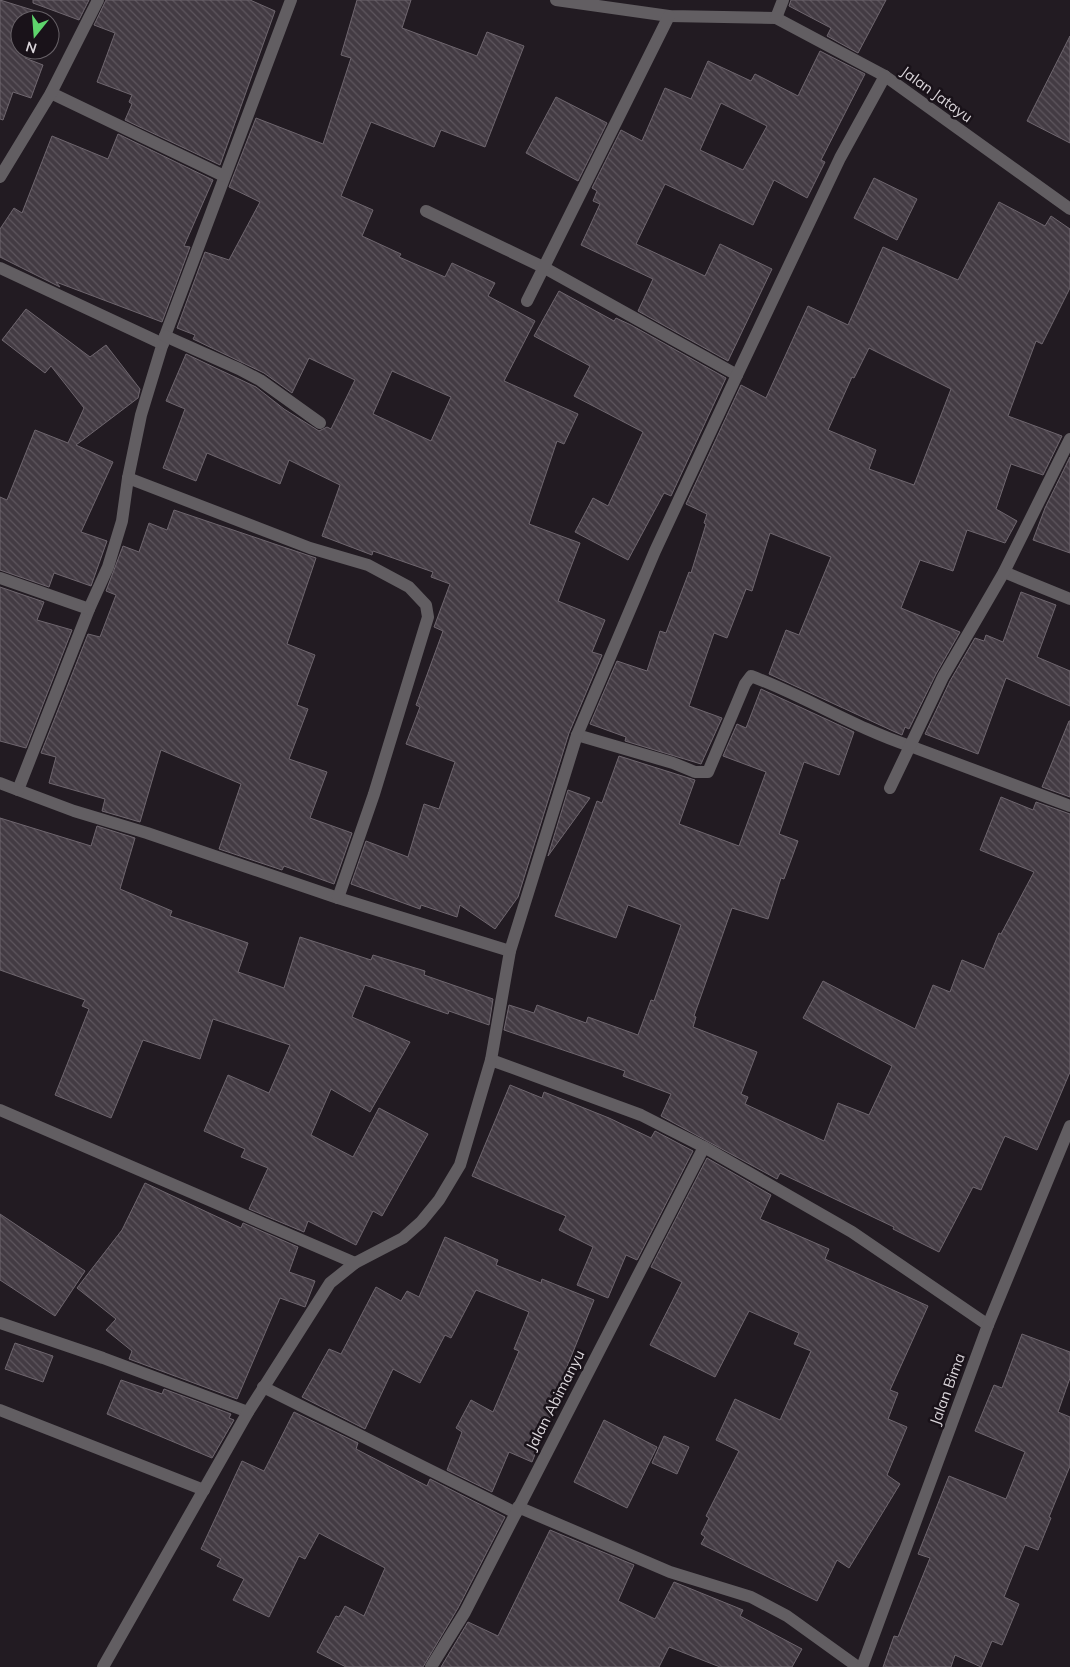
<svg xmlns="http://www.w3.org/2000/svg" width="1070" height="1667" viewBox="0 0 1070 1667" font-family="Mulish,sans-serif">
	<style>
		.building { fill: url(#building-back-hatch); stroke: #6e666e; fill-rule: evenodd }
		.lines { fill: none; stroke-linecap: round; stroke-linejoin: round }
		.service { stroke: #625e62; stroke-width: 12 }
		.minor { stroke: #625e62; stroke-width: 12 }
		.tertiary { stroke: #625e62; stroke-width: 12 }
		.labels { text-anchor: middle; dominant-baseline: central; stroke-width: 5; stroke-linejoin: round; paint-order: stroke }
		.street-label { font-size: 15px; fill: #d9d4d9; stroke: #191219 }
	</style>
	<defs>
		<pattern id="building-back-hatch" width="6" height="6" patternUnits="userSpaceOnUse" patternTransform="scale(1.25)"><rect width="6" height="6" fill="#433b43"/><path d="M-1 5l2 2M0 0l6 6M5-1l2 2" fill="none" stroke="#5e565e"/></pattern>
	</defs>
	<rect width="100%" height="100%" fill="#221b22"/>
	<!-- building -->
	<g class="building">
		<path d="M 0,0 L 42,13 L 39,20 L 20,20 L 20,50 L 28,50 L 25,58 L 43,65 L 31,98 L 13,92 L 3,120 L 0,119 Z"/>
		<path d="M 33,0 L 89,0 L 79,20 L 33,3 Z"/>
		<path d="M 106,0 L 250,0 L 275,11 L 220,165 L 125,120 L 132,104 L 129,102 L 132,95 L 97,82 L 115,33 L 94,25 Z"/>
		<path d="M 357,0 L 411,0 L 402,28 L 477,56 L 487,32 L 524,46 L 485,147 L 441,130 L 434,147 L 371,122 L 341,196 L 373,210 L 362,236 L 401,254 L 399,257 L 445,277 L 452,263 L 495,283 L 488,296 L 535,321 L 504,381 L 578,414 L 564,444 L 557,441 L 529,524 L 580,543 L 558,601 L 605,620 L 592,652 L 602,655 L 569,733 L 518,897 L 495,929 L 460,905 L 457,917 L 421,905 L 420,909 L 351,884 L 366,841 L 408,857 L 424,804 L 439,809 L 455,762 L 406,744 L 420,707 L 416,705 L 443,631 L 434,627 L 450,584 L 431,577 L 433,572 L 373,551 L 372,555 L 322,536 L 340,485 L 289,460 L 280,484 L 207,453 L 196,481 L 163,468 L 185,409 L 166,401 L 186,354 L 256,387 L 284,409 L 319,431 L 327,427 L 331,429 L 355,380 L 309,358 L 292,393 L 264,373 L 193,339 L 195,335 L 177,328 L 205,252 L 229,260 L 260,202 L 229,187 L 256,118 L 323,144 L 351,58 L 341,55 ZM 392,371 L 451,397 L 431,441 L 373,414 Z"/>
		<path d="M 791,0 L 886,0 L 858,53 L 827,36 L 831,28 L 789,6 Z"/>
		<path d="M 1070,36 L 1070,143 L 1027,121 Z"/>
		<path d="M 820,51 L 865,74 L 821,160 L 825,162 L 807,198 L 774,180 L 753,225 L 665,184 L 636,244 L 705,276 L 720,244 L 772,269 L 728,361 L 638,311 L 653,279 L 581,245 L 600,204 L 593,201 L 597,191 L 592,188 L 621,130 L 642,141 L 665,88 L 691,99 L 708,61 L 751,81 L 755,74 L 798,96 ZM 721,103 L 767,126 L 743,170 L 700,150 Z"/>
		<path d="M 556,97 L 607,123 L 578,181 L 526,153 Z"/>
		<path d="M 118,134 L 213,180 L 184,246 L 190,247 L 162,322 L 56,282 L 60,287 L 0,257 L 0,229 L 14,208 L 22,213 L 52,136 L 108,159 Z"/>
		<path d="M 874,178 L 917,199 L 897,240 L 854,218 Z"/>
		<path d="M 999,202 L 1045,226 L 1051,216 L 1070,229 L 1070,288 L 1042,344 L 1036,341 L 1008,416 L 1062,436 L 1043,475 L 1011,464 L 996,509 L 1017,521 L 1005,543 L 967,530 L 953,571 L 920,560 L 901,608 L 960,632 L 936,674 L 909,729 L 905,727 L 902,735 L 893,731 L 769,674 L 786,630 L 799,635 L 831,557 L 770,533 L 752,591 L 746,589 L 727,638 L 714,633 L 689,706 L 722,718 L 701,764 L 625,741 L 626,737 L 590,724 L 617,661 L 647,671 L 660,631 L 666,633 L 689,572 L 691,573 L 706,524 L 704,523 L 707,514 L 686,504 L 741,385 L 766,398 L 808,306 L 848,325 L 883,247 L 958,280 ZM 869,348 L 951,389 L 914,485 L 869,469 L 876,450 L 828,430 L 852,377 L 854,378 Z"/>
		<path d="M 559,291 L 614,321 L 616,318 L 631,325 L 726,378 L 671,496 L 664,493 L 628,560 L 575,532 L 593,498 L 608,506 L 643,432 L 574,396 L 590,366 L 534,336 Z"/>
		<path d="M 26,309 L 90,357 L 106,345 L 140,389 L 138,398 L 76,445 L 113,462 L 81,532 L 107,541 L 91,586 L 54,573 L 49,587 L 0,570 L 0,497 L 7,500 L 35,430 L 68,443 L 84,408 L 51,366 L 45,373 L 2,340 Z"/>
		<path d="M 1070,457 L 1070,553 L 1033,540 L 1045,508 Z"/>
		<path d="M 174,510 L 316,558 L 287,644 L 315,655 L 297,705 L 308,709 L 289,759 L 327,772 L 310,818 L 352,833 L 334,884 L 284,866 L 282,870 L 219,849 L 241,784 L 161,750 L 140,822 L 102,811 L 105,799 L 49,783 L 56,757 L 41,753 L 88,634 L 100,637 L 116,595 L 106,591 L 123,546 L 139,552 L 149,523 L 167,530 Z"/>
		<path d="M 0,587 L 44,602 L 37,620 L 72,630 L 26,748 L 0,741 Z"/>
		<path d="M 1021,592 L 1056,605 L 1037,657 L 1070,671 L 1070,706 L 1006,678 L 978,754 L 925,734 L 950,681 L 975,638 L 984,641 L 986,635 L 1003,642 Z"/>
		<path d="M 761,689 L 854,732 L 839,775 L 804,762 L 779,834 L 798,841 L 784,879 L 781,878 L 768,919 L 732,908 L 694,1016 L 696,1017 L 693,1027 L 757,1052 L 741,1094 L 748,1097 L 745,1104 L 824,1141 L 838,1103 L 869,1115 L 892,1066 L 803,1018 L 823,981 L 915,1029 L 933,985 L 950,992 L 962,960 L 984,969 L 999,933 L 1001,934 L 1034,872 L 980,850 L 1001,797 L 1033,810 L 1036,802 L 1070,814 L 1070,1072 L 1037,1150 L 1005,1136 L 981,1190 L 973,1187 L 939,1252 L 893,1229 L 894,1227 L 780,1173 L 777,1179 L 661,1116 L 671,1094 L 623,1076 L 625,1071 L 504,1030 L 509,1005 L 534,1013 L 537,1005 L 586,1023 L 588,1017 L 638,1035 L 651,1000 L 654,1001 L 681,925 L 628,905 L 616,938 L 555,916 L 597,801 L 602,803 L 619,756 L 695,780 L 679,824 L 739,846 L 766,772 L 723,756 L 737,724 L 746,728 Z"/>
		<path d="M 1069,721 L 1070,721 L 1070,797 L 1042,787 Z"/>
		<path d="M 568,790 L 590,798 L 548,856 Z"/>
		<path d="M 0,818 L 91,846 L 97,826 L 135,838 L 120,889 L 172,911 L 170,916 L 248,943 L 238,972 L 284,988 L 300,937 L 371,960 L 373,955 L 425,971 L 424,975 L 493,999 L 489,1025 L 449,1011 L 448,1014 L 365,985 L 352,1017 L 410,1042 L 370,1112 L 331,1089 L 311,1135 L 353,1157 L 379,1108 L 428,1134 L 382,1216 L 373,1211 L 356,1245 L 308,1221 L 304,1232 L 249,1209 L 268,1168 L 241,1157 L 245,1149 L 204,1131 L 228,1075 L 269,1093 L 290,1045 L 213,1019 L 200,1059 L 143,1040 L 111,1118 L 55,1095 L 89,1009 L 82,1006 L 85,1000 L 0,970 Z"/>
		<path d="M 510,1085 L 542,1098 L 544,1092 L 609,1118 L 651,1138 L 655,1131 L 693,1151 L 637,1260 L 626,1255 L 608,1298 L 577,1285 L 593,1247 L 559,1230 L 566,1216 L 472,1176 Z"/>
		<path d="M 707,1158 L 771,1195 L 760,1219 L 829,1249 L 825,1259 L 928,1306 L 890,1390 L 898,1393 L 888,1419 L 907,1427 L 887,1475 L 900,1484 L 849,1568 L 837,1560 L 817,1601 L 701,1544 L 705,1537 L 701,1534 L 709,1518 L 706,1516 L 739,1451 L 716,1440 L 735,1399 L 780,1420 L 811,1351 L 794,1344 L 799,1333 L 749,1311 L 715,1377 L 650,1345 L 682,1282 L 651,1267 Z"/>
		<path d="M 145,1183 L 241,1228 L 243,1223 L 298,1247 L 289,1272 L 315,1281 L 305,1307 L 280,1298 L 237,1399 L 129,1359 L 132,1351 L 106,1330 L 116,1319 L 77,1288 L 122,1230 Z"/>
		<path d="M 0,1214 L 85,1271 L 55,1316 L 0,1280 Z"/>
		<path d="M 445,1237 L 498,1260 L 496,1265 L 541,1283 L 542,1279 L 594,1300 L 556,1394 L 559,1395 L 532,1462 L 509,1452 L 492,1492 L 447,1470 L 462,1432 L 456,1428 L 471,1400 L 493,1412 L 519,1351 L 514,1349 L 529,1312 L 476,1290 L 451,1338 L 445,1335 L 420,1383 L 393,1369 L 365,1429 L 302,1397 L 329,1349 L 341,1354 L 376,1287 L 401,1301 L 407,1291 L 419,1297 Z"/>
		<path d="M 1022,1334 L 1070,1352 L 1070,1378 L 1058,1412 L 1070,1417 L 1070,1466 L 1049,1517 L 1051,1518 L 1038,1550 L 1025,1545 L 1004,1597 L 1019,1604 L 1002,1645 L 992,1641 L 981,1667 L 955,1655 L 951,1667 L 883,1667 L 894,1636 L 898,1637 L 930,1558 L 918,1554 L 949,1476 L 1006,1499 L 1025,1452 L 975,1431 L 994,1385 L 1002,1388 Z"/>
		<path d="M 15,1343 L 53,1356 L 43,1382 L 5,1369 Z"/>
		<path d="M 121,1380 L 162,1394 L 164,1389 L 231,1414 L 229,1418 L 234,1420 L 212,1458 L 107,1414 Z"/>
		<path d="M 294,1412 L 358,1443 L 356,1449 L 427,1486 L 430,1479 L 505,1517 L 458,1608 L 423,1667 L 346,1667 L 317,1652 L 336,1616 L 339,1617 L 345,1606 L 364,1616 L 385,1568 L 319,1533 L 305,1559 L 299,1556 L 269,1617 L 233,1600 L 244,1579 L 217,1566 L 221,1559 L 201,1549 L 242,1461 L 264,1471 Z"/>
		<path d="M 604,1420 L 657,1447 L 627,1508 L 574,1482 Z"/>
		<path d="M 664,1436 L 689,1447 L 677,1474 L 652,1463 Z"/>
		<path d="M 550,1530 L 634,1565 L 618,1601 L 655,1619 L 674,1582 L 743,1610 L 740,1616 L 802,1649 L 792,1667 L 720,1667 L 669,1647 L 659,1667 L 441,1667 L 468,1622 L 498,1636 Z"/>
	</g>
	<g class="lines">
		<!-- service -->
		<path class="service" d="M 910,746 L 1070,806"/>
		<!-- minor -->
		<g class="minor">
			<path d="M 291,0 L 165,336 L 141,415 L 128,478 L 122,521 L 108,567 L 89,609 L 18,790 L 74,811 L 147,833 L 338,898 L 510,951"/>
			<path d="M 556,0 L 669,16 L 776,18 L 885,76 L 1070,209"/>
			<path d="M 776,18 L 783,0"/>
			<path d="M 51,93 L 224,176"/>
			<path d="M 0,177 L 51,93 L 98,0"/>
			<path d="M 426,211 L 543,267 L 737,375"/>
			<path d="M 0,268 L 163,344"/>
			<path d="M 527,301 L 669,16"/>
			<path d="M 165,336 L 239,369 L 260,380 L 320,423"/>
			<path d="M 128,478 L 310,548 L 368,565 L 409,587 L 426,605 L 428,617 L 374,794 L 338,898"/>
			<path d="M 1004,572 L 1070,599"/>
			<path d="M 0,578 L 89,609"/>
			<path d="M 577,735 L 673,763 L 695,772 L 708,772 L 745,684 L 751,676 C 805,696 855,728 910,746"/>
			<path d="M 0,783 L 18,790"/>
			<path d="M 890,788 L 943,677 L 1004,572 L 1070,439"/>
			<path d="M 491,1060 L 641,1115 L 704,1147 L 852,1232 L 988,1325"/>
			<path d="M 0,1110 L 355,1263"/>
			<path d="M 0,1323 L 103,1358 L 248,1412"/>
			<path d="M 263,1387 L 516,1513"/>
			<path d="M 0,1410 L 204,1490"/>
			<path d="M 518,1507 L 670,1572 L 751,1597 L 787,1616 L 858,1667"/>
			<path d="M 103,1667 L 248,1412 L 330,1283 L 355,1263 L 403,1238 L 421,1222 L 439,1200 L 460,1165 L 491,1060 L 510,951 L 577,735 L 655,551 L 737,375 L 840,158 L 885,76"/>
			<path d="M 431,1667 L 465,1612 L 704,1147"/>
		</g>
		<!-- tertiary -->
		<path class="tertiary" d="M 862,1667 L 988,1325 L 1070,1126"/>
	</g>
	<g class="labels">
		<!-- street labels -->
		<g class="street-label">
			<text transform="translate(937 94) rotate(36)">Jalan Jatayu</text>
			<text transform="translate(947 1389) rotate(-70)">Jalan Bima</text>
			<text transform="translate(555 1400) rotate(-63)">Jalan Abimanyu</text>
		</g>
	</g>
	<!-- north arrow -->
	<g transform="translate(35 35) rotate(197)"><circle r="24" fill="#191219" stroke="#666066"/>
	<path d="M0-4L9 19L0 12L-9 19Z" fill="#5ed56c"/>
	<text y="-8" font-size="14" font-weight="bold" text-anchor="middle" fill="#d9d4d9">N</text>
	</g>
</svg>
